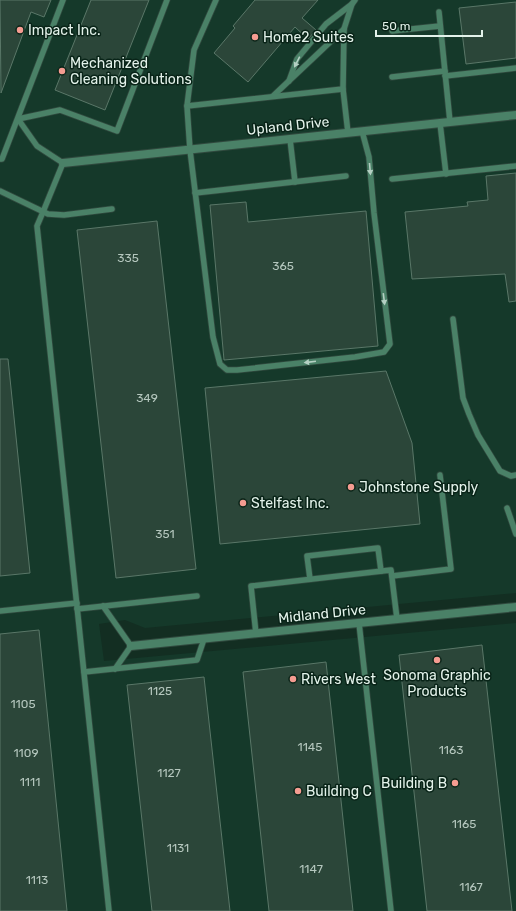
<svg xmlns="http://www.w3.org/2000/svg" width="516" height="911" viewBox="0 0 516 911" font-family="Rubik,sans-serif">
	<style>
		.built { fill: #15392a }
		.building { fill: #2b4639; stroke: #5a7768 }
		.lines { fill: none; stroke-linecap: round; stroke-linejoin: round }
		.service-casing { stroke: #30493e; stroke-width: 7 }
		.minor-casing { stroke: #30493e; stroke-width: 10 }
		.service { stroke: #4a8167; stroke-width: 5.5 }
		.minor { stroke: #4a8167; stroke-width: 8 }
		.oneway { fill: #b5d0c3 }
		.poi-dot { fill: #f59c91; stroke: #092418; stroke-width: 1.5 }
		.labels { text-anchor: middle; dominant-baseline: central; stroke-width: 3; stroke-linejoin: round; paint-order: stroke }
		.number-label { font-size: 12px; fill: #b5c7be }
		.poi-label { font-size: 14px; fill: #e3f2ea; stroke: #092418; text-anchor: start }
		.street-label { font-size: 14px; fill: #e3f2ea; stroke: #092418 }
	</style>
	<rect width="100%" height="100%" fill="#132e22"/>
	<!-- built -->
	<path class="built" d="M 0,0 L 516,0 L 516,593 L 145,628 L 125,620 L 99,624 L 104,661 L 516,623 L 516,911 L 0,911 Z"/>
	<!-- building -->
	<g class="building">
		<path d="M 0,0 L 51,0 L 44,17 L 31,12 L 1,93 Z"/>
		<path d="M 91,0 L 149,0 L 105,110 L 55,90 Z"/>
		<path d="M 255,0 L 318,0 L 302,18 L 316,30 L 308,39 L 295,27 L 248,82 L 214,53 L 235,28 L 233,26 Z"/>
		<path d="M 516,2 L 516,58 L 466,64 L 459,8 Z"/>
		<path d="M 516,173 L 516,301 L 509,302 L 505,274 L 412,279 L 405,212 L 468,206 L 467,202 L 488,200 L 486,176 Z"/>
		<path d="M 246,202 L 248,222 L 366,211 L 378,346 L 224,360 L 210,205 Z"/>
		<path d="M 157,221 L 196,569 L 116,578 L 77,230 Z"/>
		<path d="M 0,359 L 8,359 L 30,573 L 0,576 Z"/>
		<path d="M 386,371 L 412,443 L 420,524 L 220,544 L 205,388 Z"/>
		<path d="M 39,630 L 67,911 L 0,911 L 0,634 Z"/>
		<path d="M 482,645 L 512,911 L 427,911 L 399,655 Z"/>
		<path d="M 326,662 L 353,911 L 269,911 L 243,672 Z"/>
		<path d="M 204,677 L 230,911 L 152,911 L 127,685 Z"/>
	</g>
	<g class="lines">
		<defs>
			<g id="service">
				<path d="M 216,0 L 194,50 L 187,106 L 190,150 L 213,337 L 220,364 L 227,370 L 237,370 L 355,357 L 384,352 L 390,344 L 374,213 L 369,157 L 362,131"/>
				<path d="M 439,12 L 450,122"/>
				<path d="M 392,31 L 440,26"/>
				<path d="M 445,76 L 516,68"/>
				<path d="M 392,77 L 445,71"/>
				<path d="M 289,81 L 297,59 L 326,24 L 352,4"/>
				<path d="M 273,96 L 344,29"/>
				<path d="M 187,106 L 343,89"/>
				<path d="M 440,123 L 446,174"/>
				<path d="M 348,133 L 343,89 L 344,29 L 352,4 L 355,0"/>
				<path d="M 290,139 L 295,182"/>
				<path d="M 0,159 L 2,159 L 63,0"/>
				<path d="M 392,179 L 516,166"/>
				<path d="M 0,191 L 48,214 L 64,215 L 112,209"/>
				<path d="M 195,193 L 346,176"/>
				<path d="M 453,319 L 463,398 L 469,414 L 478,435 L 500,471 L 511,476 L 516,475"/>
				<path d="M 507,508 L 516,534"/>
				<path d="M 392,576 L 451,569 L 440,475"/>
				<path d="M 310,579 L 307,556 L 378,548 L 381,571"/>
				<path d="M 103,606 L 131,646 L 115,669"/>
				<path d="M 77,609 L 197,596"/>
				<path d="M 0,611 L 77,603"/>
				<path d="M 359,623 L 391,911"/>
				<path d="M 256,634 L 251,586 L 391,570 L 397,619"/>
				<path d="M 84,672 L 197,660 L 204,639"/>
				<path d="M 109,911 L 37,226 L 43,212 L 63,163 L 37,146 L 18,119 L 60,110 L 117,131 L 167,0"/>
			</g>
			<g id="minor">
				<path d="M 63,163 L 516,115"/>
				<path d="M 131,646 L 516,607"/>
			</g>
		</defs>
		<!-- service casing -->
		<use href="#service" class="service-casing"/>
		<!-- minor casing -->
		<use href="#minor" class="minor-casing"/>
		<!-- service -->
		<use href="#service" class="service"/>
		<!-- minor -->
		<use href="#minor" class="minor"/>
	</g>
	<!-- one-way arrows -->
	<defs><path id="oneway-solid" d="M-6-.8H1V-3.2L6.5 0L1 3.2V.8H-6Z"/></defs>
	<g class="oneway">
		<use href="#oneway-solid" transform="translate(297 62) rotate(117)"/>
		<use href="#oneway-solid" transform="translate(370 169) rotate(85)"/>
		<use href="#oneway-solid" transform="translate(384 299) rotate(83)"/>
		<use href="#oneway-solid" transform="translate(310 362) rotate(173)"/>
	</g>
	<!-- markers -->
	<g class="poi-dot">
		<circle cx="20" cy="30" r="4"/>
		<circle cx="255" cy="37" r="4"/>
		<circle cx="62" cy="71" r="4"/>
		<circle cx="351" cy="487" r="4"/>
		<circle cx="243" cy="503" r="4"/>
		<circle cx="437" cy="660" r="4"/>
		<circle cx="293" cy="679" r="4"/>
		<circle cx="455" cy="783" r="4"/>
		<circle cx="298" cy="791" r="4"/>
	</g>
	<g class="labels">
		<!-- number labels -->
		<g class="number-label">
			<text x="128" y="258">335</text>
			<text x="283" y="266">365</text>
			<text x="147" y="398">349</text>
			<text x="165" y="534">351</text>
			<text x="160" y="691">1125</text>
			<text x="23" y="704">1105</text>
			<text x="310" y="747">1145</text>
			<text x="451" y="750">1163</text>
			<text x="26" y="753">1109</text>
			<text x="169" y="773">1127</text>
			<text x="30" y="782">1111</text>
			<text x="464" y="824">1165</text>
			<text x="178" y="848">1131</text>
			<text x="311" y="869">1147</text>
			<text x="37" y="880">1113</text>
			<text x="471" y="887">1167</text>
		</g>
		<!-- poi labels -->
		<g class="poi-label">
			<text x="28" y="30">Impact Inc.</text>
			<text x="263" y="37">Home2 Suites</text>
			<text x="70" y="63">Mechanized<tspan x="70" dy="16">Cleaning Solutions</tspan></text>
			<text x="359" y="487">Johnstone Supply</text>
			<text x="251" y="503">Stelfast Inc.</text>
			<text x="437" y="675" text-anchor="middle">Sonoma Graphic<tspan x="437" dy="16">Products</tspan></text>
			<text x="301" y="679">Rivers West</text>
			<text x="447" y="783" text-anchor="end">Building B</text>
			<text x="306" y="791">Building C</text>
		</g>
		<!-- street labels -->
		<g class="street-label">
			<text transform="translate(288 126) rotate(-6)">Upland Drive</text>
			<text transform="translate(322 614) rotate(-6)">Midland Drive</text>
		</g>
	</g>
	<!-- scale -->
	<path d="M376 30v6h106v-6" fill="none" stroke="#e3f2ea" stroke-width="2"/>
	<text x="382" y="30" font-size="12" fill="#e3f2ea" stroke="#092418" stroke-width="3" paint-order="stroke">50 m</text>
</svg>
